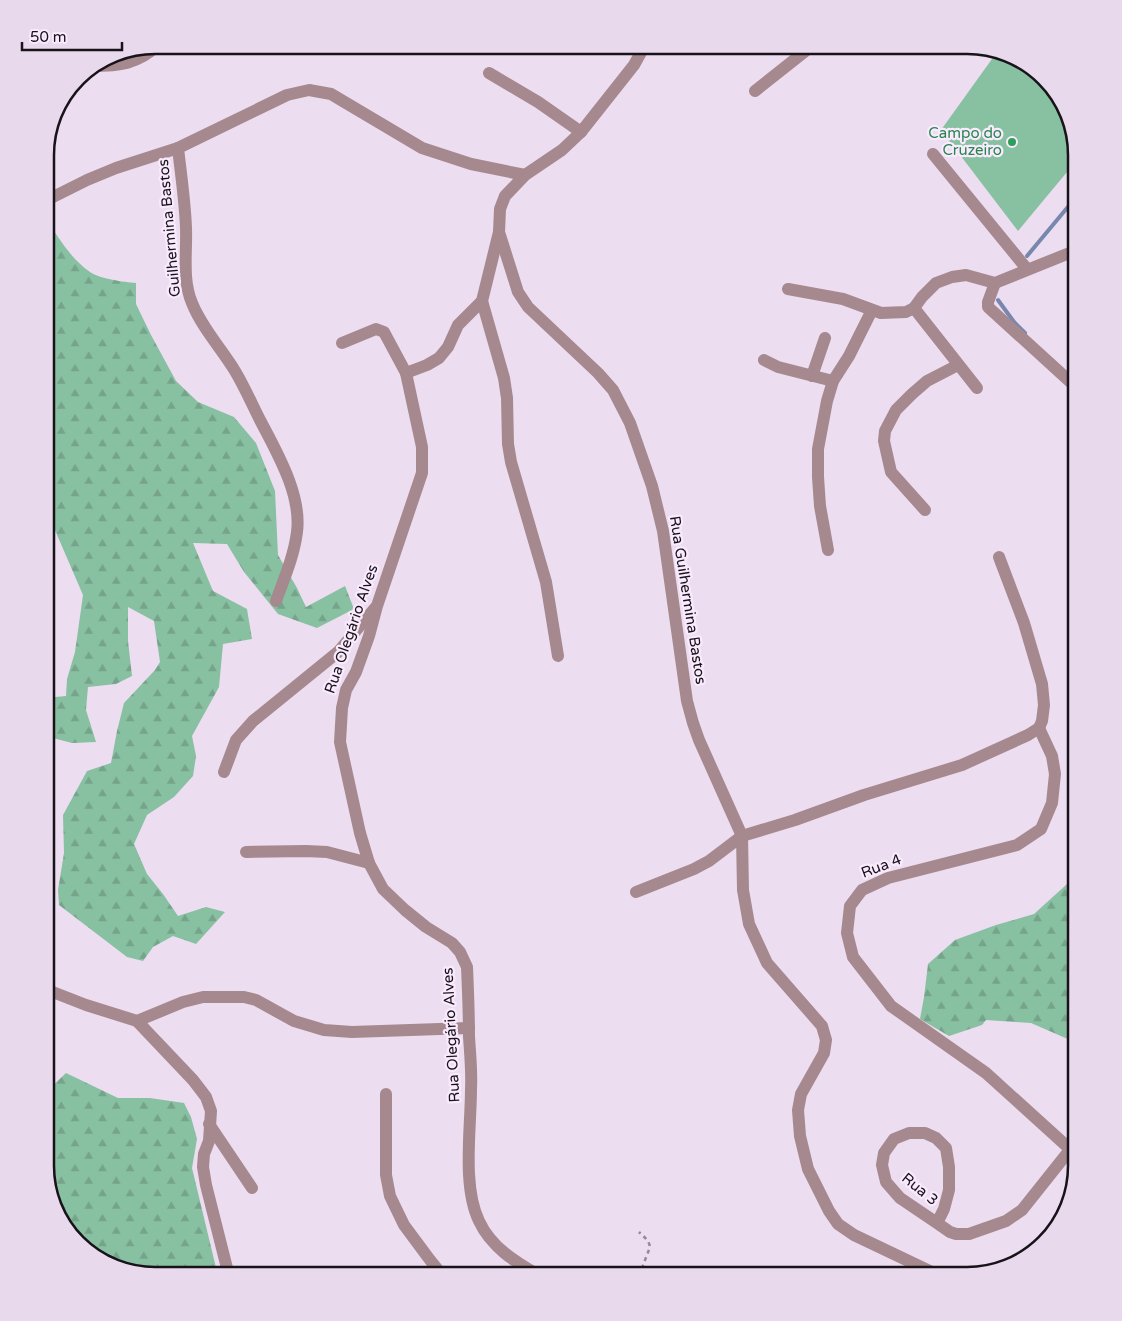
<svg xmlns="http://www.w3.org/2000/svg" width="1122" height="1321" viewBox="0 0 1122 1321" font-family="'Varela Round',sans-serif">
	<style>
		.green { fill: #88c0a2 }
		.forest { fill: url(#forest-firs) }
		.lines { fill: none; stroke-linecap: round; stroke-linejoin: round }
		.stream { stroke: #7787ad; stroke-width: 4 }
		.path { stroke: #948996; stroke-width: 2.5; stroke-dasharray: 4 4; stroke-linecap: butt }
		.minor { stroke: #a6898e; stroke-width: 12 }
		.leisure-dot { fill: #2e9e5b; stroke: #faeafe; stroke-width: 2 }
		.labels { text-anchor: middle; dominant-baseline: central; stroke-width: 4.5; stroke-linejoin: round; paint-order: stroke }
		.leisure-label { font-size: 15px; fill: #27864d; stroke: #faeafe; text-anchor: end }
		.street-label { font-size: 15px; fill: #181319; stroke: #faeafe }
		.rim { fill: none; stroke: #181319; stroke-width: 2.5 }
	</style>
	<defs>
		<pattern id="forest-firs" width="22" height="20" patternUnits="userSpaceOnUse" patternTransform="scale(1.25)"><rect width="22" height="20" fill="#88c0a2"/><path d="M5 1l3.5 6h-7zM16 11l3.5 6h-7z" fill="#75a48b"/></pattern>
	</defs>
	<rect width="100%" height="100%" fill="#edddf0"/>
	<!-- green -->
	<path class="green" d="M 997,52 L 1016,56 L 1054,88 L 1077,155 L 1077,160 L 1018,231 L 941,130 Z"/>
	<!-- forest -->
	<g class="forest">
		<path d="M 45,217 C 58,237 70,258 90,272 C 100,279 124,282 136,283 L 136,304 L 151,335 L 176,381 L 198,402 L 234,417 L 256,443 L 275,491 L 278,555 L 297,588 L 306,607 L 345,586 L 354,609 L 317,628 L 278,614 L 244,572 L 227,544 L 193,543 L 213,591 L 247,609 L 252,639 L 223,644 L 219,687 L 192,736 L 196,756 L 193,776 L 174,797 L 147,815 L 134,844 L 147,874 L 163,894 L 178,916 L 206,907 L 225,912 L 196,944 L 173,936 L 153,947 L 143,961 L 127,957 L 59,905 L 58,890 L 64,853 L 63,815 L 87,771 L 111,763 L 117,731 L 124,703 L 155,670 L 160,662 L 154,621 L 128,607 L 128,641 L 132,676 L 116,684 L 88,687 L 86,710 L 96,742 L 72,743 L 45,736 L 45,698 L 66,696 L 67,679 L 75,652 L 83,595 L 48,514 L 45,513 Z"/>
		<path d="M 1077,875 L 1077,1030 L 1070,1040 L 1031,1023 L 986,1020 L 982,1025 L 949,1036 L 920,1019 L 924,997 L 928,964 L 955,940 L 996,925 L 1034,914 Z"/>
		<path d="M 66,1073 L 118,1098 L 150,1098 L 184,1103 L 191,1117 L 197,1139 L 192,1168 L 218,1276 L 155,1276 L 106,1265 L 68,1233 L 45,1166 L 45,1093 Z"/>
	</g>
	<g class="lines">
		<!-- stream -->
		<g class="stream">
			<path d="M 1027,256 L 1077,196"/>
			<path d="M 998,300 L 1014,322 L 1025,333"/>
		</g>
		<!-- path -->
		<path class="path" d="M 639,1276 L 650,1247 C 649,1240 644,1237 639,1232"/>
		<!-- minor -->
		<g class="minor">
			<path d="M 645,45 L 634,65 L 581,132 L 562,150 L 525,175 L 505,196 L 500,209 L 499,232 L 518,292 L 528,307 L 598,373 L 613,390 L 630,423 L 652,486 L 663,531 L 687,701 L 693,723 L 699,740 L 742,836 L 743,890 L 749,924 L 767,963 L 822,1026 L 826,1040 L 824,1053 L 801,1094 L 798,1110 L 800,1136 L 808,1169 L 829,1211 L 838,1224 L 854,1235 L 940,1276"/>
			<path d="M 92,66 C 119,66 138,64 158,45"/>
			<path d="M 489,73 L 538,102 L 581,132"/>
			<path d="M 755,91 L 813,45"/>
			<path d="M 933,154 L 1027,269"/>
			<path d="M 45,201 L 87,180 L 116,168 L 178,148"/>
			<path d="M 499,232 L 482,301 L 458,325 L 448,347 L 439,358 L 427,365 L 406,373 L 422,447 L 422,473 L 377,606 L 369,636 L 356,672 L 346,690 L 342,708 L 340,742 L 360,833 L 369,863 L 383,889 L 405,910 L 426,927 L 452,943 L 460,952 L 467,967 C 468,990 469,1013 469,1036 C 470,1054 472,1071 471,1089 C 471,1128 462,1186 479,1221 C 491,1247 515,1262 540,1276"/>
			<path d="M 995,283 L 988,302 L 988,307 L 1077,388"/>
			<path d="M 788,289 L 843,299 L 881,313 L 906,312 L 914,308 L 922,297 L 936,283 L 952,277 L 966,275 L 995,283 L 1077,250"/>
			<path d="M 482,301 L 504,378 L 507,398 L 508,444 L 511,462 L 546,582 L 558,656"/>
			<path d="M 914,308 L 977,388"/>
			<path d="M 342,343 L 376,329 L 384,332 L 406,373"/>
			<path d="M 764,360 L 778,367 L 833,381"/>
			<path d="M 812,376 L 825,338"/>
			<path d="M 925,510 L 891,472 L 884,441 L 885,431 L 896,410 L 912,394 L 927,381 L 958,365"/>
			<path d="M 828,550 L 820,506 L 818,477 L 818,449 L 827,401 L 833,381 L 849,356 L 872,310"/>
			<path d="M 276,601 C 284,579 294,556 297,532 C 302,494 276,451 259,418 C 251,402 244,386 235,371 C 221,348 202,328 192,303 C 182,280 187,252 186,228 C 185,201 181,175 178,148 L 287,95 L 309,90 L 331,94 L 422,148 L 471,164 L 525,175"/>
			<path d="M 1039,728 L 1052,756 L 1055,774 L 1052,803 L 1041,829 L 1017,845 L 888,878 L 862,890 L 850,906 L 847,933 L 853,957 L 891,1006 L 986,1073 L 1071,1150"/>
			<path d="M 224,772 L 236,740 L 253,721 L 338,652 L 375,608"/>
			<path d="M 246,852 L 306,851 L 327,852 L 369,863"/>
			<path d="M 636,892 L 694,869 L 709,861 L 742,836 L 795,820 L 864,795 L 962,765 L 1028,735 L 1039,728 L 1042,721 L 1044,705 L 1042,684 L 1024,623 L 999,557"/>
			<path d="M 45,989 L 86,1005 L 137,1021"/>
			<path d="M 386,1094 L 386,1175 L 390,1196 L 404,1225 L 430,1260 L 443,1276"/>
			<path d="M 209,1124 L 252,1188"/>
			<path d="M 937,1223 L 944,1209 L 949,1190 L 949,1167 L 946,1148 L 936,1138 L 925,1133 L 909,1133 L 894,1139 L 884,1153 L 882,1165 L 886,1182 L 900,1198 L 937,1223 L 950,1232 L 956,1234 L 969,1234 L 1006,1221 L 1022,1210 L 1077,1141"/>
			<path d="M 229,1276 L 206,1185 L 203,1167 L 204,1154 L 209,1141 L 211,1111 L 206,1097 L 193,1080 L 137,1021 L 183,1002 L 203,997 L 244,997 L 256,1000 L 294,1021 L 324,1030 L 352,1032 L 469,1028"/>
		</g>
	</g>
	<!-- markers -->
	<circle class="leisure-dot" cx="1012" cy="142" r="5"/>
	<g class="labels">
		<!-- leisure labels -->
		<g class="leisure-label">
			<text x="1002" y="133">Campo do<tspan x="1002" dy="17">Cruzeiro</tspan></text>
		</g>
		<!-- street labels -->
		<g class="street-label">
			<text transform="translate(169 228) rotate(-95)">Guilhermina Bastos</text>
			<text transform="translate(688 600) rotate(81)">Rua Guilhermina Bastos</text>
			<text transform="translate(351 629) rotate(-71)">Rua Olegário Alves</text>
			<text transform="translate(881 866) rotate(-21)">Rua 4</text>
			<text transform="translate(451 1035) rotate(-93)">Rua Olegário Alves</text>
			<text transform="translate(920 1189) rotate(39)">Rua 3</text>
		</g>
	</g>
	<!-- crop -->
	<path d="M0 0H1122V1321H0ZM155 54H967A101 101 0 0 1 1068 155V1166A101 101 0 0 1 967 1267H155A101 101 0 0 1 54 1166V155A101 101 0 0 1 155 54Z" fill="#e8d9ec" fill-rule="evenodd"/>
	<path class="rim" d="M155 54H967A101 101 0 0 1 1068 155V1166A101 101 0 0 1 967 1267H155A101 101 0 0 1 54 1166V155A101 101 0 0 1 155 54Z"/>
	<!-- scale -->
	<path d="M22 42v8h100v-8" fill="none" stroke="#181319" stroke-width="2.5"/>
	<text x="30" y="42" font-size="15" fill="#181319" stroke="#faeafe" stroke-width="4" paint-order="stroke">50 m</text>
</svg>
